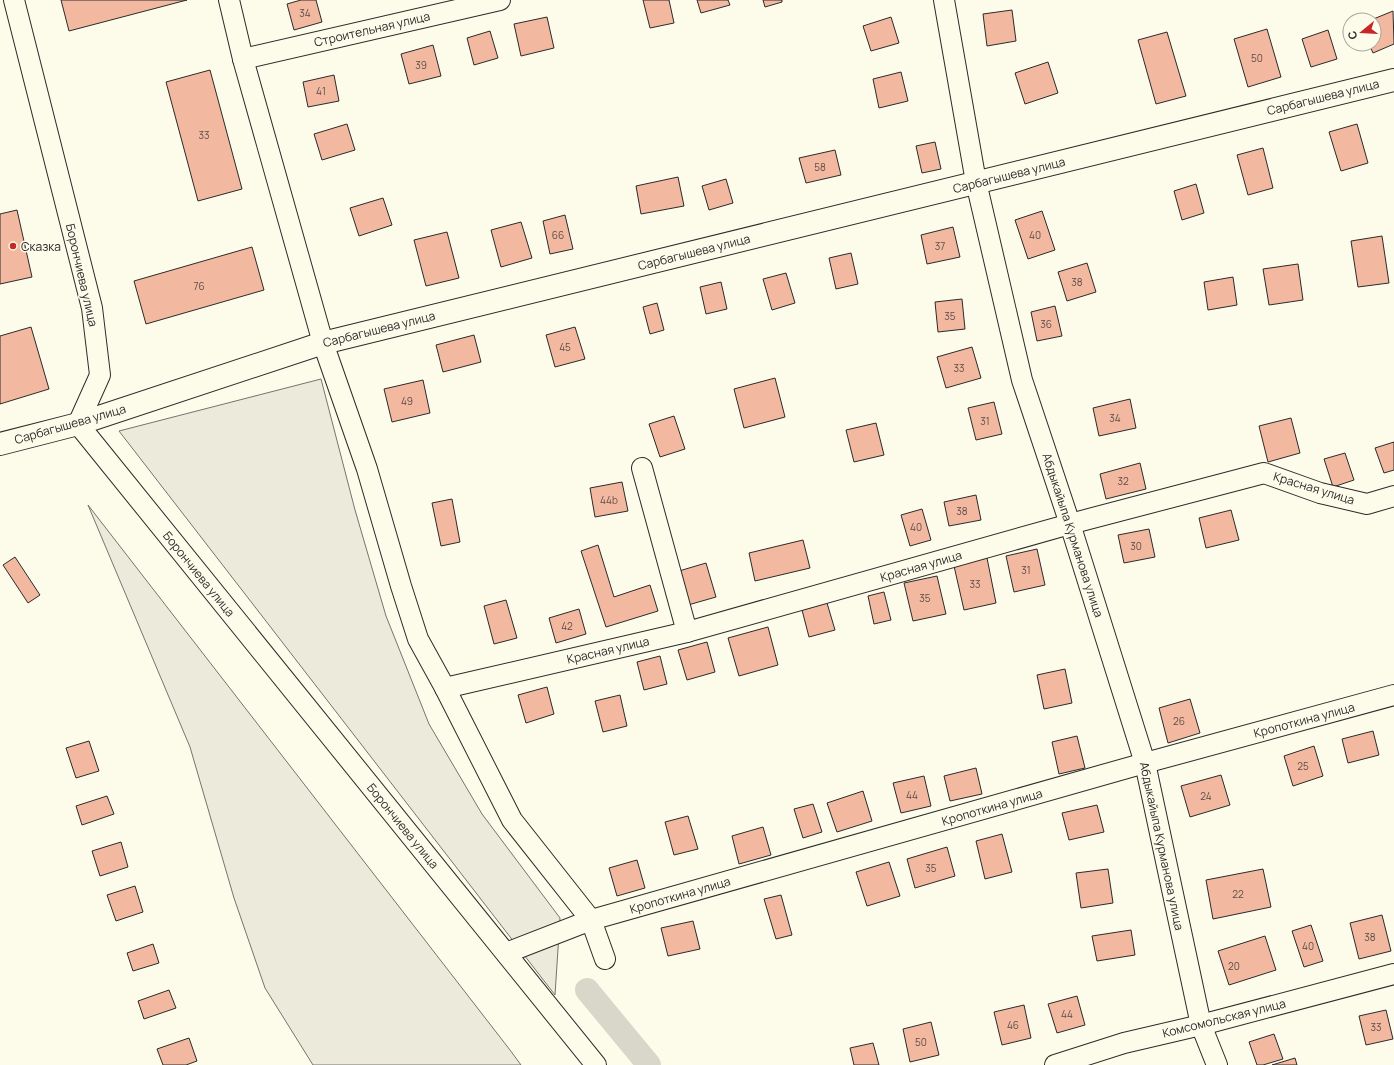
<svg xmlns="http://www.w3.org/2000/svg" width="1394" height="1065" viewBox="0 0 1394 1065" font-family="Manrope,sans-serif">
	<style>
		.green { fill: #ecebdb; stroke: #74746e }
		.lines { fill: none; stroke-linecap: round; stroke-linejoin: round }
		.canal { stroke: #d8d7c9; stroke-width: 24 }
		.building { fill: #f2b8a0; stroke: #2b2b2b }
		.street-casing { stroke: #2b2b2b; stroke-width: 22 }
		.secondary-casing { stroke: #2b2b2b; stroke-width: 24 }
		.street { stroke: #fdfbea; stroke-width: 20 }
		.secondary { stroke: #fdfbea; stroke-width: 22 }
		.poi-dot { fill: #c62828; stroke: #fdfbea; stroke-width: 1.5 }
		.labels { text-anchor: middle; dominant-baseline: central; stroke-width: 3; stroke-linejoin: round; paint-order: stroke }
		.number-label { font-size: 10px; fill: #5d4e48 }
		.street-label { font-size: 12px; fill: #2b2b2b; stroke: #fdfbea }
		.poi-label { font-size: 12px; fill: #2b2b2b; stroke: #fdfbea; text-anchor: start }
	</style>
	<rect width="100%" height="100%" fill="#fdfbea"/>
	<!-- green -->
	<g class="green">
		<path d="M 321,379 L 355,510 L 386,616 L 429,724 L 482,814 L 560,918 L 555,995 L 119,431 Z"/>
		<path d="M 88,505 L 510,1050 L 521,1065 L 313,1065 L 265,988 L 234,898 L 190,747 Z"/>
	</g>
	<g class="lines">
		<!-- canal -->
		<path class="canal" d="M 587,990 L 649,1065"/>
	</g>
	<!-- building -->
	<g class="building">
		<path d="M 61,0 L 187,0 L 69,31 Z"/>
		<path d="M 301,0 L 316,0 L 322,22 L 294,30 L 287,4 Z"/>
		<path d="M 643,0 L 669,0 L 674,23 L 650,28 Z"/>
		<path d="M 697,0 L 728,0 L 730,5 L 701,13 Z"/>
		<path d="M 763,0 L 782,0 L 782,2 L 765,7 Z"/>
		<path d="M 1012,10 L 1016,41 L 987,46 L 983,14 Z"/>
		<path d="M 1393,11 L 1394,44 L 1373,53 L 1369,44 L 1374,44 L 1374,20 L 1371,20 Z"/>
		<path d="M 547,17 L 554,48 L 521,56 L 514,24 Z"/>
		<path d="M 891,17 L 899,43 L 871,51 L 863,26 Z"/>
		<path d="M 1267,29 L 1281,77 L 1248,87 L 1234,39 Z"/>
		<path d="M 1328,30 L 1337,59 L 1311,67 L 1302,39 Z"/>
		<path d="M 490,31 L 498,58 L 474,65 L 467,38 Z"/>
		<path d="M 1167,32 L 1186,96 L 1156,104 L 1138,40 Z"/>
		<path d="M 433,45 L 441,76 L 409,84 L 401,54 Z"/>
		<path d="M 1048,62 L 1058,93 L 1025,104 L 1015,73 Z"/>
		<path d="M 210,70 L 242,189 L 198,201 L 166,82 Z"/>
		<path d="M 901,72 L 908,101 L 879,108 L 873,79 Z"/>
		<path d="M 334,75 L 339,101 L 308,107 L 303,82 Z"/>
		<path d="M 347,124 L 355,150 L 322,160 L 314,134 Z"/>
		<path d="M 1357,124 L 1368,163 L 1341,171 L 1329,132 Z"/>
		<path d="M 935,142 L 941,169 L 922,173 L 916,146 Z"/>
		<path d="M 1263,148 L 1273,188 L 1248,195 L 1237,155 Z"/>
		<path d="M 835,150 L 841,175 L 806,183 L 799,158 Z"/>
		<path d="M 678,177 L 684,206 L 641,214 L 636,186 Z"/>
		<path d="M 726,179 L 733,203 L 709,210 L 702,186 Z"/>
		<path d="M 1196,184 L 1204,213 L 1182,220 L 1174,191 Z"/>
		<path d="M 383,198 L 392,225 L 359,236 L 350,208 Z"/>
		<path d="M 17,210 L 32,277 L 0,284 L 0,214 Z"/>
		<path d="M 1042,211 L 1055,250 L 1028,259 L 1015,220 Z"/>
		<path d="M 565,215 L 573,249 L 550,254 L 543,221 Z"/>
		<path d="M 521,222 L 532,258 L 501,267 L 491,230 Z"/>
		<path d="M 953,227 L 960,257 L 927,264 L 921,235 Z"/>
		<path d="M 447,232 L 459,278 L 426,286 L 414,240 Z"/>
		<path d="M 1382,236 L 1389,283 L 1358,287 L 1351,241 Z"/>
		<path d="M 252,247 L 264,290 L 146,324 L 134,281 Z"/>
		<path d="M 851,253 L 858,284 L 836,289 L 829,258 Z"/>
		<path d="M 1087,263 L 1096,292 L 1067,301 L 1058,272 Z"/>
		<path d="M 1298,264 L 1303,300 L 1269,305 L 1263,269 Z"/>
		<path d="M 786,273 L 795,303 L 772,310 L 763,279 Z"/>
		<path d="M 1233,277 L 1237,305 L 1208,310 L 1204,282 Z"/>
		<path d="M 721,282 L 727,309 L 706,314 L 700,287 Z"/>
		<path d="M 962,299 L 965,329 L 938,332 L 935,302 Z"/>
		<path d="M 657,303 L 664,330 L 650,334 L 643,307 Z"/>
		<path d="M 1055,306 L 1062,336 L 1037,341 L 1031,312 Z"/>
		<path d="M 31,327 L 49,389 L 0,404 L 0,336 Z"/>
		<path d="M 575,327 L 585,359 L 555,367 L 546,335 Z"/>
		<path d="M 474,335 L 481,362 L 443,372 L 436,345 Z"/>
		<path d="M 972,347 L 981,378 L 946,388 L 937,357 Z"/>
		<path d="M 775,378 L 785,417 L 744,428 L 734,389 Z"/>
		<path d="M 423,380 L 430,413 L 392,422 L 384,389 Z"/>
		<path d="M 1130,399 L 1136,428 L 1099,436 L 1093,408 Z"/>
		<path d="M 994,402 L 1002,434 L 976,440 L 968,408 Z"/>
		<path d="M 674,416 L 685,449 L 660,457 L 649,424 Z"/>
		<path d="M 1291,418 L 1300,453 L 1268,462 L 1259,426 Z"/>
		<path d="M 876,423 L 884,455 L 854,462 L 846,430 Z"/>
		<path d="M 1394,442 L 1394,470 L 1384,473 L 1375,448 Z"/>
		<path d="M 1345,453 L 1354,480 L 1333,487 L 1324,459 Z"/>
		<path d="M 1140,463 L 1146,489 L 1106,499 L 1100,474 Z"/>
		<path d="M 622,482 L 628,511 L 595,517 L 590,488 Z"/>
		<path d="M 976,495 L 981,520 L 949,526 L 944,502 Z"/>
		<path d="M 452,499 L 460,542 L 441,546 L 432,503 Z"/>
		<path d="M 922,509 L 931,540 L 910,546 L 901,515 Z"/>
		<path d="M 1231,510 L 1239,540 L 1206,548 L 1199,518 Z"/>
		<path d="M 1149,529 L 1155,557 L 1124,563 L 1118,535 Z"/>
		<path d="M 803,540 L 810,568 L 755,581 L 749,553 Z"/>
		<path d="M 598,545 L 614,597 L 650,585 L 658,611 L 606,627 L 581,551 Z"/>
		<path d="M 1037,549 L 1045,585 L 1014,592 L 1006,556 Z"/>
		<path d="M 15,557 L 40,595 L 28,603 L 3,565 Z"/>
		<path d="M 987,558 L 996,603 L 964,610 L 954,566 Z"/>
		<path d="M 706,563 L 716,597 L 688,605 L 679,571 Z"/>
		<path d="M 937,576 L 946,614 L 913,621 L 904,583 Z"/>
		<path d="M 884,592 L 891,620 L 874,624 L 868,596 Z"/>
		<path d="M 506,600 L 517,638 L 494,644 L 484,606 Z"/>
		<path d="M 827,603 L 835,630 L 809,637 L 802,610 Z"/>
		<path d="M 579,609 L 586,634 L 556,643 L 549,618 Z"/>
		<path d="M 768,627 L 778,665 L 739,676 L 728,638 Z"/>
		<path d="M 707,642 L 715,672 L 687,680 L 678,650 Z"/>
		<path d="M 660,656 L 667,684 L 644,690 L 637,662 Z"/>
		<path d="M 1065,669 L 1072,703 L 1044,709 L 1037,675 Z"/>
		<path d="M 547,687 L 554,714 L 526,723 L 518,695 Z"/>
		<path d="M 620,695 L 627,726 L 603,732 L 595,701 Z"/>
		<path d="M 1190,699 L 1200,733 L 1168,743 L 1159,708 Z"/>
		<path d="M 1373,731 L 1379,755 L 1348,763 L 1342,739 Z"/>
		<path d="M 1077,736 L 1085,768 L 1059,774 L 1052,742 Z"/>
		<path d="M 89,741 L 99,771 L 76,778 L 66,748 Z"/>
		<path d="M 1314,746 L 1323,776 L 1293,786 L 1284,756 Z"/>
		<path d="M 976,768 L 982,794 L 950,801 L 944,776 Z"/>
		<path d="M 1221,775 L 1230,805 L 1190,817 L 1181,786 Z"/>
		<path d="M 924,776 L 931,806 L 901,813 L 893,783 Z"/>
		<path d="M 863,791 L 872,821 L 837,832 L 827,803 Z"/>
		<path d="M 107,796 L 114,814 L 82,825 L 76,806 Z"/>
		<path d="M 813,804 L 822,832 L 803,838 L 794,809 Z"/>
		<path d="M 1097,805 L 1104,832 L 1069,840 L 1062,813 Z"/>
		<path d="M 688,816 L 698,849 L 674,855 L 665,822 Z"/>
		<path d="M 763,827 L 771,855 L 739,864 L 732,836 Z"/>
		<path d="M 1002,834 L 1012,872 L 985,879 L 976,841 Z"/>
		<path d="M 121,842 L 128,867 L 100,876 L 92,851 Z"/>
		<path d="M 947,847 L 955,876 L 915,888 L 907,859 Z"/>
		<path d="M 637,860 L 645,888 L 617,896 L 609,868 Z"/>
		<path d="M 889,862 L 900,896 L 867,906 L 856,872 Z"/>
		<path d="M 1108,869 L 1113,903 L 1081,908 L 1076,873 Z"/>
		<path d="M 1263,869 L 1271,907 L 1213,919 L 1206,880 Z"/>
		<path d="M 135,886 L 143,912 L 116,921 L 107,895 Z"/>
		<path d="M 781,895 L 792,935 L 776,939 L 764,899 Z"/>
		<path d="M 1382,915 L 1391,951 L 1359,959 L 1350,923 Z"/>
		<path d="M 693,921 L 700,949 L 668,956 L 661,928 Z"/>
		<path d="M 1311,925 L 1323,961 L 1304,967 L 1292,931 Z"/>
		<path d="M 1131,930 L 1135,955 L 1097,961 L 1092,936 Z"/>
		<path d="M 1265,936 L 1276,970 L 1229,985 L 1218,951 Z"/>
		<path d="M 153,944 L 159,963 L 133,971 L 127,953 Z"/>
		<path d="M 169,990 L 176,1008 L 144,1019 L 138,1001 Z"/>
		<path d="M 1077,996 L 1085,1025 L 1057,1033 L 1048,1004 Z"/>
		<path d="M 1024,1005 L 1031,1038 L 1002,1045 L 994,1012 Z"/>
		<path d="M 1386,1010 L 1393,1039 L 1366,1045 L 1359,1016 Z"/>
		<path d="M 931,1022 L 939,1055 L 910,1062 L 903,1029 Z"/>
		<path d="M 1274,1034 L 1283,1059 L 1263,1065 L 1257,1065 L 1249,1042 Z"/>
		<path d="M 189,1038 L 197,1061 L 186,1065 L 163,1065 L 157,1049 Z"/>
		<path d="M 873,1043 L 879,1065 L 854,1065 L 850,1048 Z"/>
		<path d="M 1295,1058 L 1297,1065 L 1272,1065 Z"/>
	</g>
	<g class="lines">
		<defs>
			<g id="street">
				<path d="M 14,0 L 92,308 L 100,375 L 78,424 L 596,1065"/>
				<path d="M 229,0 L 243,59 L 323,343 L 367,469 L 401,586 L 418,639 L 445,688 L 512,820 L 591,920 L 605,959"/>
				<path d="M 944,0 L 976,182 L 1022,380 L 1070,524 L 1145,763 L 1201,1025 L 1217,1065"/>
				<path d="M 243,59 L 500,0"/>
				<path d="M 642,468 L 687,632"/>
				<path d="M 445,688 L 687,632 L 1070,524 L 1264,473 L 1320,493 L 1367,504 L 1394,496"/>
				<path d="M 506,953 L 591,920 L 1145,763 L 1394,695"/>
				<path d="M 1055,1065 L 1124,1043 L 1201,1025 L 1394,974"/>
			</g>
			<path id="secondary" d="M 0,444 L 78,424 L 323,343 L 1394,80"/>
		</defs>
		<!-- street casing -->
		<use href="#street" class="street-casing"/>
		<!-- secondary casing -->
		<use href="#secondary" class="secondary-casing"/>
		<!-- street -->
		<use href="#street" class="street"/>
		<!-- secondary -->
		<use href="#secondary" class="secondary"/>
	</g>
	<!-- markers -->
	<circle class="poi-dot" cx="13" cy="246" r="4"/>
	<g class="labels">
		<!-- number labels -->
		<g class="number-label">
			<text x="305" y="13">34</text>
			<text x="1257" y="58">50</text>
			<text x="421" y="65">39</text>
			<text x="321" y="91">41</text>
			<text x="204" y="135">33</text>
			<text x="820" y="167">58</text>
			<text x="558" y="235">66</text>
			<text x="1035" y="235">40</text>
			<text x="940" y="246">37</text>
			<text x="1077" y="282">38</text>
			<text x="199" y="286">76</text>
			<text x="950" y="316">35</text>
			<text x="1046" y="324">36</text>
			<text x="565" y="347">45</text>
			<text x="959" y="368">33</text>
			<text x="407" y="401">49</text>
			<text x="1115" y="418">34</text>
			<text x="985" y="421">31</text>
			<text x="1123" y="481">32</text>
			<text x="609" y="500">44b</text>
			<text x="962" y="511">38</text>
			<text x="916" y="527">40</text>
			<text x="1136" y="546">30</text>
			<text x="1026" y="570">31</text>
			<text x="975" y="584">33</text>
			<text x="925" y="598">35</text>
			<text x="567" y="626">42</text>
			<text x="1179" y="721">26</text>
			<text x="1303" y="766">25</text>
			<text x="912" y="795">44</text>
			<text x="1206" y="796">24</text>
			<text x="931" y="868">35</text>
			<text x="1238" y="894">22</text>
			<text x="1370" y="937">38</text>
			<text x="1308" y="946">40</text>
			<text x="1234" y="966">20</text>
			<text x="1067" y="1014">44</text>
			<text x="1013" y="1025">46</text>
			<text x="1376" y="1027">33</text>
			<text x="921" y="1042">50</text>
		</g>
		<!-- street labels -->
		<g class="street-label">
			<text transform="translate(372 29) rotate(-13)">Строительная улица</text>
			<text transform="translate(1323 97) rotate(-14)">Сарбагышева улица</text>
			<text transform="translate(1009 175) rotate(-14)">Сарбагышева улица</text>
			<text transform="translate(694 252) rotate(-14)">Сарбагышева улица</text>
			<text transform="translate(82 275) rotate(77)">Борончиева улица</text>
			<text transform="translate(379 329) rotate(-14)">Сарбагышева улица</text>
			<text transform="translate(70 424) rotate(-16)">Сарбагышева улица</text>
			<text transform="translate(1314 488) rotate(17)">Красная улица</text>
			<text transform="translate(1073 535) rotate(72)">Абдыкайыпа Курманова улица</text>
			<text transform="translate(921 566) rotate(-16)">Красная улица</text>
			<text transform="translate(199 574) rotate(51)">Борончиева улица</text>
			<text transform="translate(608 650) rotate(-13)">Красная улица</text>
			<text transform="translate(1304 720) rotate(-15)">Кропоткина улица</text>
			<text transform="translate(992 807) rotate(-16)">Кропоткина улица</text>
			<text transform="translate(403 826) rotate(51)">Борончиева улица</text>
			<text transform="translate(1162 846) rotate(78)">Абдыкайыпа Курманова улица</text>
			<text transform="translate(680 895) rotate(-16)">Кропоткина улица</text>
			<text transform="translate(1224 1018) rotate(-14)">Комсомольская улица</text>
		</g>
		<!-- poi labels -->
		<g class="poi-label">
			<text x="21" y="246">Сказка</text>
		</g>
	</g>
	<!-- north arrow -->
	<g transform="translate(1362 32) rotate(252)"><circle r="19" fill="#fdfbea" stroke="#a9a89e"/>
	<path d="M0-3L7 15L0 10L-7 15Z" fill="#c62828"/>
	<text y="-6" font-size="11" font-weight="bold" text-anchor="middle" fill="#2b2b2b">С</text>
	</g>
</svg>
